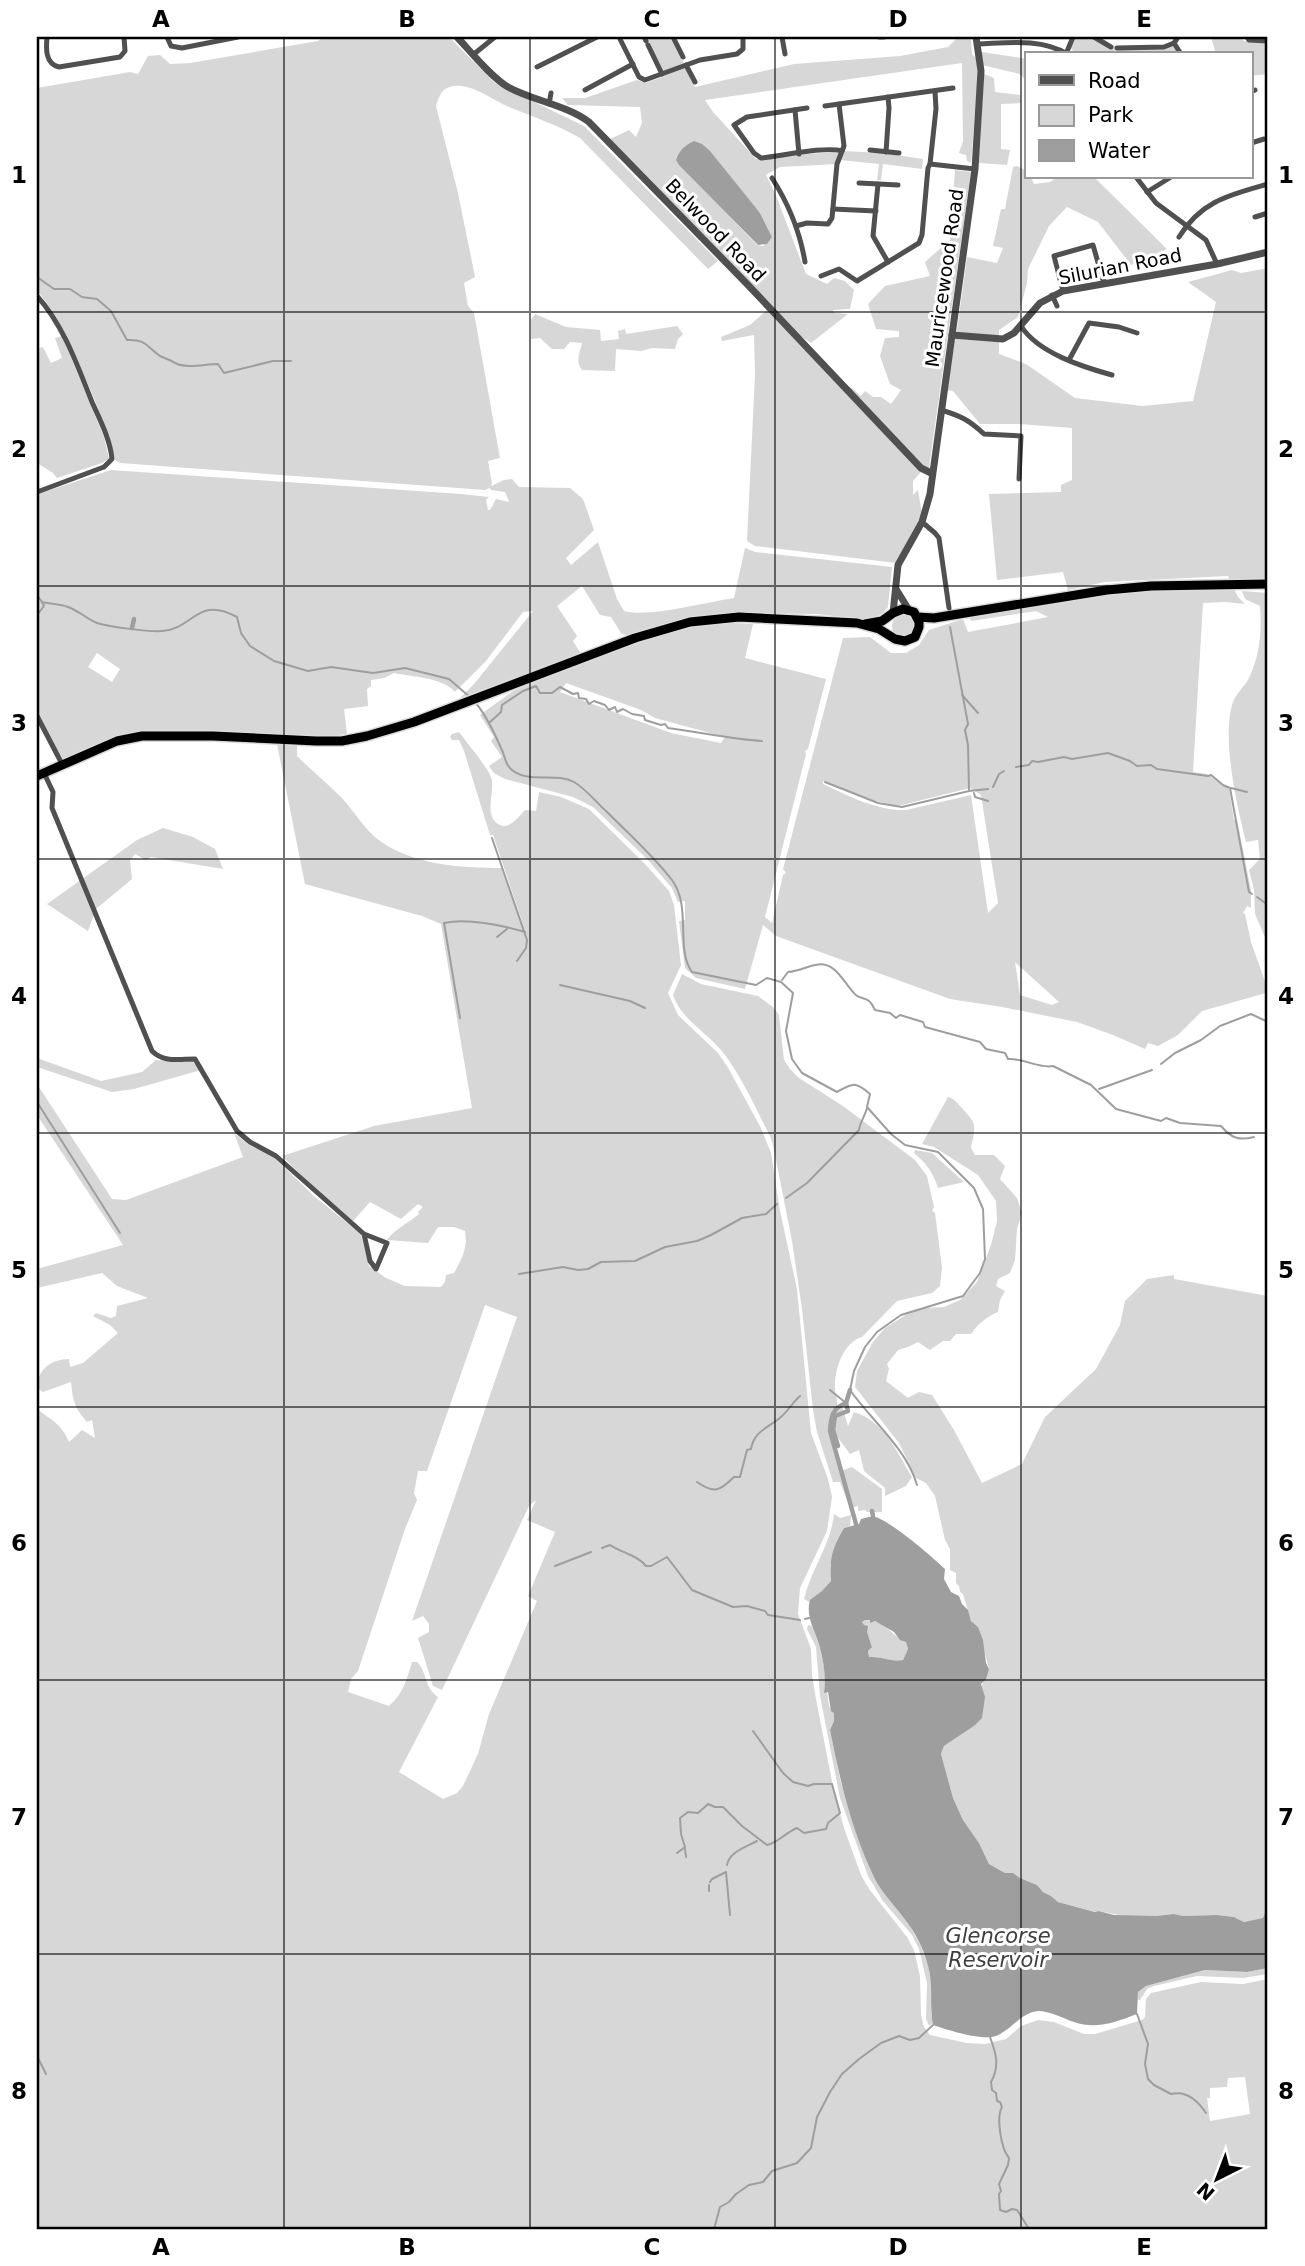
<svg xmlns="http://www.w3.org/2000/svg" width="1305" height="2266" viewBox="0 0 1305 2266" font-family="'DejaVu Sans',sans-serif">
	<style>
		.green { fill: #d7d7d7; fill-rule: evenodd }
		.water { fill: #9e9e9e; fill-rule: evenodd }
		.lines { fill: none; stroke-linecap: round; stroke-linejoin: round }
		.stream { stroke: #9e9e9e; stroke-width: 2 }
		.canal { stroke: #9e9e9e; stroke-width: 4.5 }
		.trunk-casing { stroke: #dbdbdb; stroke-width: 12 }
		.minor { stroke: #505050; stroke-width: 5 }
		.tertiary { stroke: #505050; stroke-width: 7 }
		.trunk { stroke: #000; stroke-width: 9 }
		.grid { fill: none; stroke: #000; stroke-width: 2; stroke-opacity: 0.55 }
		.labels { text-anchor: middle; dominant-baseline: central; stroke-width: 6; stroke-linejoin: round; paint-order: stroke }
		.street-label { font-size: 19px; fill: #000; stroke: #fff }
		.water-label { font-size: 21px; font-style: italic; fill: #3f3f3f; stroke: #fff }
		.neatline { fill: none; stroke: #000; stroke-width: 2.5 }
		.grid-label { font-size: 23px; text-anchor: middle; font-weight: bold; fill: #000 }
	</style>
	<rect width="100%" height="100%" fill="#fff"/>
	<!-- green -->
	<g class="green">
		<path d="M 323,37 L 449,37 L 495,83 L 584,126 L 718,261 L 708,269 L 580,138 C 557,125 534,117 509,107 C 492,100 467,79 447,88 C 440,91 438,100 436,106 L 458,193 L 475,277 L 464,283 L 468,306 L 474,313 L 500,458 L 488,461 L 492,483 L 491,486 L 504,480 L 512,479 L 519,487 L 570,488 L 583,499 L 594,530 L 566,558 L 571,565 L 598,542 L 617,599 L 624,611 C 648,618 707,602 734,598 L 745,548 L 755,552 L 892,567 L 888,607 L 883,613 L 870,620 L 817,614 L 742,613 L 682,620 L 628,636 L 621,633 L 611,617 L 600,615 L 582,586 L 557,606 L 577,636 L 573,641 L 581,654 L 460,698 L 474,684 L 533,611 L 523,612 L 486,661 L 455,692 C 442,677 412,677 394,673 L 384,678 L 371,680 L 371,686 L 367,689 L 368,706 L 344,709 L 347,734 L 320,737 L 223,731 L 140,733 L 116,737 L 64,759 L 61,757 L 37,713 L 38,494 L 111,470 L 461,494 L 489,497 L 486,500 L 488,510 L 490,510 L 496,499 L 509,502 L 505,492 L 491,490 L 490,488 L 485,490 L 120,463 L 115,460 C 109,433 98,408 87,382 C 73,349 61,318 37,291 L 37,88 L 130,72 L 138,74 L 148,56 L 160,55 L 170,64 L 190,63 L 318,41 ZM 97,653 L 120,669 L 112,682 L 88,667 Z"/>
		<path d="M 646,37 L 671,37 L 695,87 L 794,64 L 900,56 L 948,47 L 958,37 L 971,37 L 972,54 L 976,58 L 978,75 L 971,163 L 967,161 L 966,155 L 959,153 L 963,141 L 962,63 L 705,100 L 713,112 L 756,159 L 842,151 L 883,153 L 923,159 L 922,169 L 883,164 L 881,180 L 877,180 L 879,164 L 840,160 L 837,164 L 780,167 L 766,175 L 775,193 L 806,274 L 827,284 L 834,278 L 845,281 L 854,290 L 850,309 L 833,310 L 834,313 L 848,314 L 811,343 L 796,333 L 610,139 L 629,130 L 636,137 L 642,123 L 640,107 L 568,105 L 562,98 L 585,98 L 637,80 L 646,83 L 665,76 ZM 694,141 L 760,213 L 772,237 L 763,246 L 757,245 L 676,160 C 679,150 685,145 694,141 Z"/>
		<path d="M 1073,37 L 1094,37 L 1111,47 L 1117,48 L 1164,47 L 1174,43 L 1181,53 L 1081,54 L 1073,51 L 1070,47 Z"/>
		<path d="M 1211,37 L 1240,37 L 1244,41 L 1268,43 L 1268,74 L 1251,76 L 1251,54 L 1216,54 Z"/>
		<path d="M 982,52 L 1027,59 L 1027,82 L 1020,74 L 982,65 Z"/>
		<path d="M 984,74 L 994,78 L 995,92 L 1020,95 L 1021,103 L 1001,104 L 1001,149 L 1010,150 L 1007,165 L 979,163 Z"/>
		<path d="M 1017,166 L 1027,171 L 1027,177 L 1031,177 L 1034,184 L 1050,182 L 1057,177 L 1094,177 L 1167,249 L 1131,265 L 1098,222 L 1067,207 L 1049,226 L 1028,269 L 1027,283 L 1018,317 L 999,330 L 999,354 L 1026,364 L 1075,398 L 1143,406 L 1193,401 L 1216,302 L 1188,282 L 1232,270 L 1241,273 L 1268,268 L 1268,580 L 1229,579 L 1228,576 L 1105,582 L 1068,590 L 1063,572 L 997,580 L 989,494 L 1061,492 L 1061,485 L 1072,480 L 1072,428 L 1019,424 L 980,424 L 953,391 L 946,390 L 958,323 L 967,257 L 997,263 L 1003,248 L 993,246 L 1001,209 L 1005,209 L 1013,167 Z"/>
		<path d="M 955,170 L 971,172 L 929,468 L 927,469 L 845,385 L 852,388 L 861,396 L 865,391 L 873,397 L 881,397 L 891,404 L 901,390 L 890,384 L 880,356 L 885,338 L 899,337 L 899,331 L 876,329 L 868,304 L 885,286 L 930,276 L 925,262 L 950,240 Z"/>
		<path d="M 767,310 L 921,472 L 913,481 L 913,495 L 918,490 L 922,514 L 896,563 L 755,546 L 747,541 L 755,375 L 754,335 L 722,341 L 721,337 L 750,325 Z"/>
		<path d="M 535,314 L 566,327 L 600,330 L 601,341 L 619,339 L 618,331 L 625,329 L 626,334 L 677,326 L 683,334 L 678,339 L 675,349 L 652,348 L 641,351 L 616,349 L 615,371 L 582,370 C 575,362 580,352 582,343 L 570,342 L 564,349 L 552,349 L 540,338 L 531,339 L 531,320 Z"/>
		<path d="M 62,336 L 104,437 L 109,459 L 102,463 L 57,478 L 53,473 L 37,463 L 37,349 L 43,347 L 51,363 L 62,358 L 55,338 Z"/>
		<path d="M 1160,589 L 1234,589 L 1238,597 L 1245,604 L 1225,602 L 1203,603 L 1193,772 L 1207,774 L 1229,789 L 1234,820 L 1237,820 L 1251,890 L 1251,908 L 1247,906 L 1243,913 L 1245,914 L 1251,942 L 1268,990 L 1268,998 L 1266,993 L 1202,1011 L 1178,1035 L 1158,1046 L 1148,1043 L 1145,1049 L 1113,1035 L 1077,1022 L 1002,1007 L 950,999 L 776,936 L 763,925 L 745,989 L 696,978 L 685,968 L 679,921 L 685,920 L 685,901 L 678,902 L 672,888 L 647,859 L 593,807 L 573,797 L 505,779 L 494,773 L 489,766 L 502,757 L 491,741 L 494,737 L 480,715 L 513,691 L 631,644 L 674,630 L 700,626 L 732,623 L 753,624 L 745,658 L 826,679 L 808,749 L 805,751 L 806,754 L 765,917 L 772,923 L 783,875 L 786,873 L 783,869 L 843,638 L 870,637 L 891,653 L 906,653 L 919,645 L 929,630 L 963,619 L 968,632 L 1048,617 L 1036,611 L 971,621 L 969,615 L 1104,592 ZM 566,683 L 641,710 L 655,718 L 725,737 L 721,743 L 671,733 L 560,692 ZM 823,781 L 872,800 L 898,806 L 970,788 L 981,795 L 998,903 L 988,913 L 971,795 L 906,810 C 877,811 849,796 823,784 ZM 1015,962 L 1059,1002 L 1052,1005 L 1020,995 Z"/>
		<path d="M 1242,591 L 1268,593 L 1268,944 L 1255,914 L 1254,890 L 1249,870 L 1260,859 L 1258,840 L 1246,842 C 1237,806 1221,737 1233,702 C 1236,694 1243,688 1248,680 C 1260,656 1262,632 1260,606 L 1245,599 Z"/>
		<circle cx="903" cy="626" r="11"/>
		<path d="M 459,732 C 467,743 486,765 491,777 C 496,790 483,814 498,824 C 509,831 518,817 525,810 L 536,811 L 539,792 L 561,797 L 589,809 L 645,864 L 669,891 L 674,905 L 681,965 L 668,993 L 678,1015 L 718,1053 L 727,1066 L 761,1128 L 771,1153 L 780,1211 L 797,1289 L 811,1433 L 828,1479 L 832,1497 L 827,1531 L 800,1588 L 798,1614 L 811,1649 L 812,1675 L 816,1699 L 835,1797 L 845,1831 L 861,1875 L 869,1889 L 907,1937 L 914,1950 L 920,1976 L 921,2015 L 924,2027 L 930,2035 L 967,2043 L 985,2044 L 1006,2039 L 1021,2026 L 1038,2020 L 1054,2022 L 1084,2034 L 1095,2034 L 1142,2020 L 1145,2017 L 1146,1999 L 1151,1993 L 1201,1982 L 1243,1984 L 1268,1979 L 1268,2229 L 37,2229 L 37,1409 C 51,1420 61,1423 69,1442 L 82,1430 L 95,1438 L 92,1420 L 87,1422 C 74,1407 73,1401 71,1382 L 43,1392 L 37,1388 C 37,1370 51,1359 69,1359 L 70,1367 L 83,1363 L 118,1333 L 110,1325 L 93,1316 L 96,1313 L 111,1318 L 116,1316 L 117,1306 L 148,1298 L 117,1286 L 102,1273 L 37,1288 L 37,1269 L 123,1245 L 37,1115 L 37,1084 L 112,1199 L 126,1200 L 243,1157 L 234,1133 L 248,1144 L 275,1158 L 314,1196 L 361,1234 L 369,1266 L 386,1278 L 405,1286 L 441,1287 L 445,1282 L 446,1275 L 454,1273 C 462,1259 468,1247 465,1231 L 454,1227 L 438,1227 L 428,1243 L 387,1240 C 392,1231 410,1222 419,1214 L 418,1212 L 423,1207 L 418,1204 L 401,1219 L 370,1202 L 353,1221 L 316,1190 L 282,1156 L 374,1126 L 472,1108 L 441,924 L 422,916 L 305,884 L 277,744 L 297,746 L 297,756 C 311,770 327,783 341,797 C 353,810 363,827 376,838 C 410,865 461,868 502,868 L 526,933 L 493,835 L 490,835 L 464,751 L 459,740 L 452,740 L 450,737 L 452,734 ZM 485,1305 L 517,1317 L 412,1621 L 423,1616 L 429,1624 L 429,1632 L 418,1638 L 433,1686 L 442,1690 L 529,1506 L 536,1500 L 527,1520 L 555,1532 L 528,1596 L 537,1601 L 489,1714 L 478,1754 L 463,1786 L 457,1793 L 443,1799 L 399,1772 L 438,1697 C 423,1686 428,1673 417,1662 L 412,1662 C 407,1679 403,1694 389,1706 L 348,1692 L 351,1679 L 358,1671 L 405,1529 L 417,1500 L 414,1493 L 418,1471 L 427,1471 ZM 1245,2077 L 1250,2114 L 1210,2121 L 1207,2098 L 1210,2098 L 1210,2088 L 1227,2087 L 1228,2078 Z"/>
		<path d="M 163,828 L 193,837 L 215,849 L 223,869 L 151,857 L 146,860 L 135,854 L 130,860 L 132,879 L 96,909 L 88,931 L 47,904 L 137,840 Z"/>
		<path d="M 682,974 L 701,984 L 758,996 L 773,1007 L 779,1015 L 784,1060 L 790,1069 L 799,1078 L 843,1106 L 915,1160 L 927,1176 L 934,1207 L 932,1211 L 935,1213 L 942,1268 L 940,1286 L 932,1293 L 897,1301 L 862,1337 C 843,1342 834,1371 835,1389 C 835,1395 838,1400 837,1406 L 842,1407 L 848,1426 L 854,1412 C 884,1421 897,1452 912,1477 L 906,1486 L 885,1496 L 885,1488 L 864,1471 L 859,1450 L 850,1454 L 836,1435 L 830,1437 L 841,1471 L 852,1467 L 882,1489 L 882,1512 L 867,1512 L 865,1510 L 858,1511 L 858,1506 L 850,1508 L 840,1482 L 833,1482 L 817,1432 L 813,1410 L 802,1309 L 792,1241 L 773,1145 L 770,1136 C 756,1109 743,1079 725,1055 C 709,1033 682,1021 673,995 Z"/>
		<path d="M 37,1058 L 101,1081 L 142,1072 L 156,1060 L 193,1062 L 201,1070 L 134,1089 L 112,1092 L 37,1067 Z"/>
		<path d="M 948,1097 C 955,1099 956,1102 961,1107 C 977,1125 976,1123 971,1148 L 975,1155 L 994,1155 L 1005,1166 L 1000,1179 L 1017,1198 L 1022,1213 L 1017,1229 L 1015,1260 L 1010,1273 L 998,1279 L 996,1286 L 1005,1291 L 1000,1300 L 998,1312 C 986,1317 978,1324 971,1334 L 956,1334 L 950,1341 L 943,1341 L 930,1350 L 918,1342 L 908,1347 L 898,1350 L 887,1364 L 889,1369 L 886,1381 L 908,1398 L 919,1392 L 932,1395 L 954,1430 L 982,1483 L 1022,1464 L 1045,1417 L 1096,1369 L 1120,1325 L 1125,1301 L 1147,1279 L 1174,1275 L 1174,1279 L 1268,1296 L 1268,1914 L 1265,1913 L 1264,1918 L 1244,1922 L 1234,1917 L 1218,1915 L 1183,1916 L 1174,1914 L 1156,1916 L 1124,1916 L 1099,1911 L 1096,1912 L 1058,1902 L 1051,1896 L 1043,1892 L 1037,1885 L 1020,1878 L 1013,1873 L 1005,1873 L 989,1864 L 979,1843 L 963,1820 L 953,1798 L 941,1754 L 944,1746 L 974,1726 C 978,1707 979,1686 989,1669 L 978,1627 L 971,1621 L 963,1594 L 960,1592 L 959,1586 L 956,1583 L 956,1573 L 950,1570 L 950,1549 L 945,1540 L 935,1496 L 926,1483 L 916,1478 L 899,1443 L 855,1387 L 857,1371 L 873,1342 L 885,1328 L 909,1313 L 924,1308 L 944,1307 L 960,1300 L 977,1282 L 991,1245 L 997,1221 L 996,1201 L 978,1175 L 934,1147 L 922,1144 Z"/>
		<path d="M 915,1150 L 932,1153 L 964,1182 L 938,1188 C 933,1172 926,1163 914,1153 Z"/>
		<path d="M 834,1514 L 840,1518 L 851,1515 L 850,1526 L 844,1528 L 830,1565 L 831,1581 L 822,1591 L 809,1602 L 804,1599 C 811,1569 831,1545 834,1514 Z"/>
		<path d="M 865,1620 C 886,1620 891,1636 906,1642 L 908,1649 L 903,1660 C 891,1662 880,1656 869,1657 L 868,1651 L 872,1646 L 862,1622 Z"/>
		<path d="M 808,1625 L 812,1626 C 821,1647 827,1670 824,1692 L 827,1691 L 829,1706 L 834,1712 L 834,1721 L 830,1730 L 841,1783 L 884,1892 L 907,1921 L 920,1944 L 928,1965 L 933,1987 L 931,2014 L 933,2023 L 929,2026 L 926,2019 L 927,1983 L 919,1949 L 912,1935 L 883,1901 L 868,1876 L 840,1798 L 820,1696 L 816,1647 L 807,1629 Z"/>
		<path d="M 1268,1968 L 1268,1974 L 1243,1978 L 1197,1976 L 1154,1986 L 1147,1989 L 1140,2000 L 1138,2000 L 1138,1992 L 1146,1986 L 1205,1970 L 1247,1972 Z"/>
	</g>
	<!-- water -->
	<g class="water">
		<path d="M 694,141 L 702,144 L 710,151 L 760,213 L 772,237 L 767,244 L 758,245 L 679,165 L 676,160 C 679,150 685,145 694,141 Z"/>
		<path d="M 873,1516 C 891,1521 930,1555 945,1569 L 944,1579 L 951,1592 L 959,1596 L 962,1604 L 968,1610 L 971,1621 L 978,1627 L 983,1640 L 986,1663 L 989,1669 L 986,1679 L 981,1684 L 985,1697 L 982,1718 L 974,1726 L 944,1746 L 941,1754 L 953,1798 L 963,1820 L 979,1843 L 989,1864 L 1005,1873 L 1013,1873 L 1020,1878 L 1037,1885 L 1043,1892 L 1051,1896 L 1058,1902 L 1095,1912 L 1099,1911 L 1114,1915 L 1156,1916 L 1174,1914 L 1183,1916 L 1217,1915 L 1234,1917 L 1244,1922 L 1263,1918 L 1265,1913 L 1268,1914 L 1268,1968 L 1247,1972 L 1205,1970 L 1146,1986 L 1138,1992 L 1137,2014 C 1116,2022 1096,2030 1074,2022 C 1062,2018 1050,2011 1038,2011 C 1022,2012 1011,2030 996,2036 C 981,2041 948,2030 933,2025 C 929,2005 934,1987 928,1966 C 924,1949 915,1932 904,1918 C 895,1906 882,1893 875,1879 C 852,1832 840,1781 830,1730 L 834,1721 L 834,1713 L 831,1711 L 828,1692 L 824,1693 C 826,1678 824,1663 820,1648 C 816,1631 805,1618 810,1600 L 822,1591 L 831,1581 C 829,1557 833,1548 844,1528 L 859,1524 L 861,1519 ZM 865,1620 L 870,1620 L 870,1623 L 875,1621 L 894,1632 L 900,1640 L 906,1642 L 908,1649 L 903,1660 C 891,1662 881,1656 869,1657 L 868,1651 L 872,1647 L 867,1632 L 868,1626 L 864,1625 L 862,1622 Z"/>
	</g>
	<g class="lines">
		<!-- stream -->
		<g class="stream">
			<path d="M 37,277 L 54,289 L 70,289 L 82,297 L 97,299 L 111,311 L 127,340 C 146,339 146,346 160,356 C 164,358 170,360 175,363 C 186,369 205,364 218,364 L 224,373 L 273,361 L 291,361"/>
			<path d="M 37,555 L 37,563"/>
			<path d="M 37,595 L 42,602 C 50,604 60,604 68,607 C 79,611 87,619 97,623 C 110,627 149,632 162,631 C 194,629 197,595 237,617 L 241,633 L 250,646 L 274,661 L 308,671 L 331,667 L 373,673 L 405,668 L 449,679 L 471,698"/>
			<path d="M 37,615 L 44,606 L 42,602"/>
			<path d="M 950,627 L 968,724 L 965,730 L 968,745 L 969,790"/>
			<path d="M 962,695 L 978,713"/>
			<path d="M 475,702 C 486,715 494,732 501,748 C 506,757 504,764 512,770 C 529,784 556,772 574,782 C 586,789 596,802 606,811 C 628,833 653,855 672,880 C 692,907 675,949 692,972 L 756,985 L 767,978 L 781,982 L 793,993 L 786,1031 L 792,1059 L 802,1073 L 837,1092 C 853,1083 855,1081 870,1094 L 867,1107 L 891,1134 L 905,1145 L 938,1152 L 974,1188 L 983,1209 L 985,1259 L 980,1273 L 963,1296 L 901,1315 L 877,1332 L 865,1347 L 854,1371 L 850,1390 C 871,1420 907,1449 917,1485"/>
			<path d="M 489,723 L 501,712 L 502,705 L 523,691 L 536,686 L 540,693 L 552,693 L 560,687 L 573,694 L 578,693 L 579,698 L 586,699 L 589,704 L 594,701 L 605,705 L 609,710 L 615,707 L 617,712 L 623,709 L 632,714 L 644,716 L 645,720 L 661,725 L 665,724 L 668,728 C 700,732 730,739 762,741"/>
			<path d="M 1016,767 L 1029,765 L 1032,761 L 1038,762 L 1064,757 L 1072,759 L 1108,753 L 1130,761 L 1137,766 L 1151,765 L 1157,769 L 1208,776 L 1211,775 L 1223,785 L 1230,788 L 1249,892 L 1252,894"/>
			<path d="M 825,782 L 878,803 L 902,807 L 969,791 L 988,789"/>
			<path d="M 993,787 L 999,774 L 1004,771"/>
			<path d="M 1231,788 L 1247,792"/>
			<path d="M 974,793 L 975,797 L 988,801"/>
			<path d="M 492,838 L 527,940 L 526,948 L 517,961"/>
			<path d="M 1257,897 L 1268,905"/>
			<path d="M 497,937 L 507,929"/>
			<path d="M 782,980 L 788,972 C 799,971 805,967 815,965 C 835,960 843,982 854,993 C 858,999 864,997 869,1001 C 872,1003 873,1007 875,1010 L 890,1013 L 896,1018 L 900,1015 L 923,1022 L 925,1027 L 980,1042 L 986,1049 L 1005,1053 L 1008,1059 C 1024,1058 1039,1069 1053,1066 L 1091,1085 L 1116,1109 L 1161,1121 L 1166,1118 L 1180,1123 L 1221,1126 C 1231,1138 1239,1141 1254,1137"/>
			<path d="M 560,985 L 630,1001 L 645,1008"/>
			<path d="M 460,1018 L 444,923 C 466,918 502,925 525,932"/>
			<path d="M 1161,1064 L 1175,1053 L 1201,1040 L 1220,1026 L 1251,1014 L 1268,1022"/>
			<path d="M 1099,1089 L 1152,1070"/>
			<path d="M 37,1102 L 120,1233"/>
			<path d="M 786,1198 L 807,1183 L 859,1130 C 860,1122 865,1116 867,1108"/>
			<path d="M 519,1274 L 563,1267 L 578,1270 L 588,1269 L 601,1262 L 635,1261 L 665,1247 L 697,1241 L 711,1235 L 742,1218 L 766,1214 L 777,1204"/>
			<path d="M 830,1390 L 846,1403"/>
			<path d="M 697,1482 C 714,1494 720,1491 734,1477 L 740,1477 L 747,1450 L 751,1449 C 754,1431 768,1428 781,1417 C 788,1411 793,1402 800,1396"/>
			<path d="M 602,1548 L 610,1545 C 622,1553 637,1555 646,1566 L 651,1566 L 667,1557 L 692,1590 L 733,1607 L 747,1606 L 765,1611 L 768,1615 L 800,1620"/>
			<path d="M 555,1566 L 591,1552"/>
			<path d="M 805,1619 L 809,1618"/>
			<path d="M 685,1849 L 686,1857"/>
			<path d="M 677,1853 L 685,1847 L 681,1834 L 680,1818 L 688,1812 L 698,1813 L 708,1804 L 715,1807 L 723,1807 L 742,1826 L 767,1845 C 779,1842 785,1833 797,1828 L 804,1833 L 826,1829 L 828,1823 L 840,1813 L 832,1784 L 814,1784 L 808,1786 L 793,1782 L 783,1773 L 753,1731"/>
			<path d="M 727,1865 C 729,1852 746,1847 757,1841"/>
			<path d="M 710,1882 L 712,1879 L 726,1872 L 730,1915"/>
			<path d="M 709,1885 L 709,1891"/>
			<path d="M 1137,2014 L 1148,2044 L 1145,2064 L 1148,2079 L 1154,2085 L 1171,2094 C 1187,2090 1198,2101 1206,2113"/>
			<path d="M 990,2037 C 996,2053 1000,2066 991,2082 L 992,2090 L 996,2093 L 997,2101 L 1000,2102 L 1002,2107 C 996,2117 1001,2149 1009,2158 L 1008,2165 L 999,2184 L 1001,2191 L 999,2194 L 1000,2210 L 1006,2212 L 1012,2209 L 1017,2210 L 1029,2229"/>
			<path d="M 37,2056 L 46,2074"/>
			<path d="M 714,2229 L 720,2207 L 729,2202 L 736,2194 L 749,2185 L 763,2182 L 772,2171 L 797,2163 L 811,2148 L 817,2117 L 830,2092 L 842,2074 L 859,2059 L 881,2043 L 899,2036 L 910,2040 L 919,2038 L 933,2025"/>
		</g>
		<!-- canal -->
		<g class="canal">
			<path d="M 132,628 L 134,619"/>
			<path d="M 850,1390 L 846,1403 C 832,1408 831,1417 830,1431 L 856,1524"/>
			<path d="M 838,1446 L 833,1430 L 835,1416 L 848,1411 L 846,1403"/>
			<path d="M 872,1511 L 873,1516"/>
		</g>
		<defs>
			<g id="trunk">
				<path d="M 917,617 L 934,618 L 1107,590 L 1151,586 L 1268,584"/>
				<path d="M 37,776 L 117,741 L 142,736 L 213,736 L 316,741 L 342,741 L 367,736 L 414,722 L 635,638 L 690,622 L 739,617 L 857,623 L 879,629 L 895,639 L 905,641 L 915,637 L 919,627 L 919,622 L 914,612 L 903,609 L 893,613 L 882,621 L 865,624"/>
			</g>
		</defs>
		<!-- trunk casing -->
		<use href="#trunk" class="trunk-casing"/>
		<!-- minor -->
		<g class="minor">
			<path d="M 47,37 C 46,48 45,64 59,67 L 120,57 L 125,51 L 124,37"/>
			<path d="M 167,37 L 171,46 L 182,48 L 238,37"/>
			<path d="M 619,37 L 639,77 L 645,80 L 700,60 L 737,54 L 743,49 L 743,37"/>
			<path d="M 644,37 L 646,41"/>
			<path d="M 673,37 L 683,57"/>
			<path d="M 782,37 L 785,54"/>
			<path d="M 879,37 L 884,37"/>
			<path d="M 1094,37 L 1111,47"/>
			<path d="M 1247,37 L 1249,40 L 1268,41"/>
			<path d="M 1174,43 L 1181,54"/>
			<path d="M 978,44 C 1007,43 1041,38 1067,54"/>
			<path d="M 648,45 L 662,74"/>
			<path d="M 1117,48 L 1164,47 L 1174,43 L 1178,37"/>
			<path d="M 474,54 L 495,37"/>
			<path d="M 1066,54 L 1073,37"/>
			<path d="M 686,65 L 695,82"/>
			<path d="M 537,67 L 597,37"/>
			<path d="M 585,90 L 633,64"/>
			<path d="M 1251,92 L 1255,90"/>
			<path d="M 549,104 L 551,93"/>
			<path d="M 825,106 L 953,88"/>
			<path d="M 807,108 L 747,117 L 734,125 L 754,153 L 761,158 C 781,156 826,146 842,151"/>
			<path d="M 795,110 L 799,154"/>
			<path d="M 1251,143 L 1264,139"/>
			<path d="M 870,150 L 899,153"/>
			<path d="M 886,152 L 889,108 L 888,97"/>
			<path d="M 930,164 L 936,109 L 935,91"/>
			<path d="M 1136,177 L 1156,203 L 1206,240 L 1217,264"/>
			<path d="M 772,178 C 788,203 800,232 805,262"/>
			<path d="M 859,183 L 898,185"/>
			<path d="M 878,184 L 873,236 L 888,262"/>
			<path d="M 1147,192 L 1171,177"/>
			<path d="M 833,209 L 876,211"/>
			<path d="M 1255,217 L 1268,213"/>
			<path d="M 796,226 L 807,223 L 828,224 L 832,218 L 837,164 L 844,146 L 839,104"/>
			<path d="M 1179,237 C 1201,201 1229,195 1268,184"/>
			<path d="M 821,276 L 839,269 L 857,281 L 919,243 L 922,235 L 928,168 L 930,164 L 975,169"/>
			<path d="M 1063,291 L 1054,256 L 1093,245 L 1103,280 L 1106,283"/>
			<path d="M 1052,295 L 1057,306"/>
			<path d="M 37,296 C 64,326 77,365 92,402 C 100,420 110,439 112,459 L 104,467 L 37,492"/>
			<path d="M 1021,326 C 1038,353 1083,367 1112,375"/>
			<path d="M 1069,360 L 1089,323 L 1119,327 L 1137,333"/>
			<path d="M 941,410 C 961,416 969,420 984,434 L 1021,436 L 1019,479"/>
			<path d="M 922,522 L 935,533 L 939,538 L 949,608"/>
			<path d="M 37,716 L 62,764"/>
			<path d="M 44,773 L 53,792 L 52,808 L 152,1051 C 164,1063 179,1059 195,1059 L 237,1131 L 250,1142 L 276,1156 L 364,1234 L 387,1243 L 376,1269 L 370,1261 L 364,1234"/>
		</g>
		<!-- tertiary -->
		<g class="tertiary">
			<path d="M 457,37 C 471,52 491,77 508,87 C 534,101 566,105 589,122 L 748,285 L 921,468 L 931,473"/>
			<path d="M 952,335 L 1003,339 L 1014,333 L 1040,303 L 1063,291 L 1217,264 L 1268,252"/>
			<path d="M 896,589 L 909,610"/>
			<path d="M 893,613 L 898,565 L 922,522 L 930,494 L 975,169 L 981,71 L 976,37"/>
		</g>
		<!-- trunk -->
		<use href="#trunk" class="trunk"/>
	</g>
	<!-- grid -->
	<path class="grid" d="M 284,37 L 284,2229M 530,37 L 530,2229M 775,37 L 775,2229M 1021,37 L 1021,2229M 37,312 L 1268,312M 37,586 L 1268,586M 37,859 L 1268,859M 37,1133 L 1268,1133M 37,1407 L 1268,1407M 37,1680 L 1268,1680M 37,1954 L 1268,1954"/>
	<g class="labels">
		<!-- street labels -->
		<g class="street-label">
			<text transform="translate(716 230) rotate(46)">Belwood Road</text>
			<text transform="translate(1120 266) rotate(-11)">Silurian Road</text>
			<text transform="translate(944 278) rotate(-82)">Mauricewood Road</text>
		</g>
		<!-- water labels -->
		<g class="water-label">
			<text x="998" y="1936">Glencorse<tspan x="998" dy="24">Reservoir</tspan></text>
		</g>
	</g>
	<!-- border -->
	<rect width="1305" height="2266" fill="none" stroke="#ffffff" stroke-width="77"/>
	<!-- legend -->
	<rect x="1025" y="52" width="228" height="126" fill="#ffffff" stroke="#999999" stroke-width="2"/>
	<rect x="1039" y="75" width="35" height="10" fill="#505050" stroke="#999999" stroke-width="2"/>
	<text x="1088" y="88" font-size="21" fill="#000000">Road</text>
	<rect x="1039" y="105" width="35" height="21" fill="#d7d7d7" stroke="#999999" stroke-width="2"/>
	<text x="1088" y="122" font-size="21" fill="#000000">Park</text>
	<rect x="1039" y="140" width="35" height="21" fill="#9e9e9e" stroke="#999999" stroke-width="2"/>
	<text x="1088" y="158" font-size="21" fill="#000000">Water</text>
	<!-- north arrow -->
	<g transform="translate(1217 2179) rotate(222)" stroke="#ffffff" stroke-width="5" paint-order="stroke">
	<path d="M0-5L12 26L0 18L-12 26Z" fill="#000000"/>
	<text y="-10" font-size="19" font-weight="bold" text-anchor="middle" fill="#000000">N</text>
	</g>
	<rect x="38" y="38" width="1228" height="2190" class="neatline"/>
	<g class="grid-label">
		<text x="161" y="27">A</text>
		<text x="407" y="27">B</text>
		<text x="652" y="27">C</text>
		<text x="898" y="27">D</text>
		<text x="1144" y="27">E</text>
		<text x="19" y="183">1</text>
		<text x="1286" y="183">1</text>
		<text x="19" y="457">2</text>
		<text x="1286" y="457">2</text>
		<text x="19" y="731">3</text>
		<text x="1286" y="731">3</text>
		<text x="19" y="1004">4</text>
		<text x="1286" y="1004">4</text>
		<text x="19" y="1278">5</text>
		<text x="1286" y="1278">5</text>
		<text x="19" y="1551">6</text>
		<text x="1286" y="1551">6</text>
		<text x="19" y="1825">7</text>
		<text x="1286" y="1825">7</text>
		<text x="19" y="2099">8</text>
		<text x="1286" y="2099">8</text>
		<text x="161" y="2255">A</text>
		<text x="407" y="2255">B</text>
		<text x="652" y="2255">C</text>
		<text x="898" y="2255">D</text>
		<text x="1144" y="2255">E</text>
	</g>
</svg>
